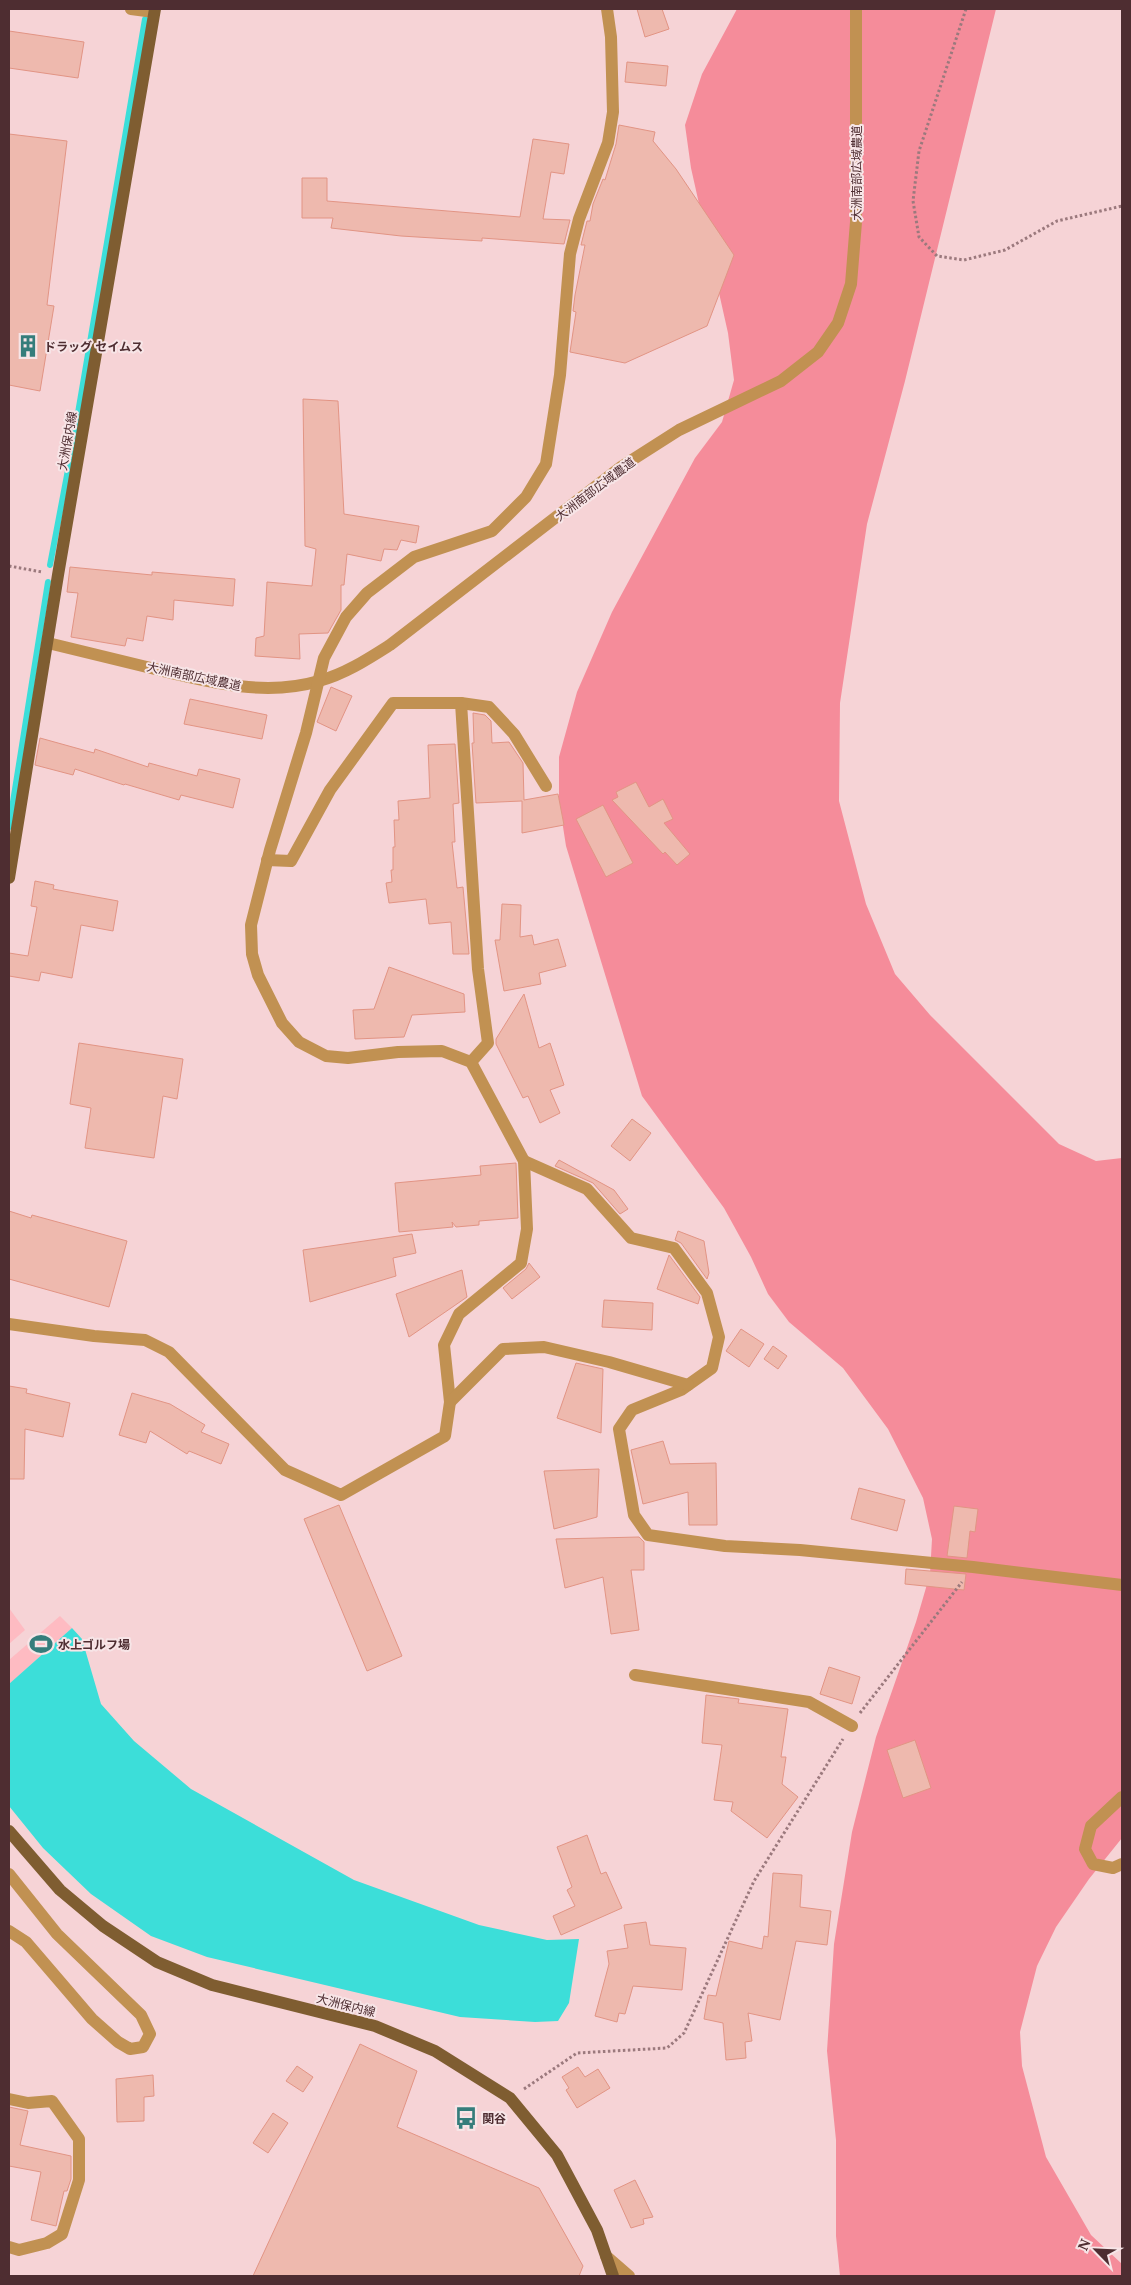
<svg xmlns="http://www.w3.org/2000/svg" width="1131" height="2285" viewBox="0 0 1131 2285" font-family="'PT Serif','Noto Sans JP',serif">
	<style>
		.green { fill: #febbc2 }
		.forest { fill: #f58c9a }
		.water { fill: #3cded9 }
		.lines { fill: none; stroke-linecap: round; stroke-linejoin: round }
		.stream { stroke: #3cded9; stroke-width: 6 }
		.building { fill: #eeb9ae; stroke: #e29484 }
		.path { stroke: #9b797d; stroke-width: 3; stroke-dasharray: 2.5 2.5; stroke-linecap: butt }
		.minor { stroke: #c19152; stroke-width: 12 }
		.major { stroke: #7f5d31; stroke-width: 12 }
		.labels { text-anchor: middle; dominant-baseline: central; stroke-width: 4; stroke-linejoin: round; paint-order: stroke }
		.street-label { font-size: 12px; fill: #4e2d31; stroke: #f7e5e7 }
		.poi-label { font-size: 12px; font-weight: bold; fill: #4e2d31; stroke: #f7e5e7; text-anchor: start }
	</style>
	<rect width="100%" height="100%" fill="#f6d3d6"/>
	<!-- green -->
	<g class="green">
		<path d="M 9,1608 L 25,1630 L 9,1644 Z"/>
		<path d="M 60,1616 L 72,1628 L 9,1684 L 9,1660 Z"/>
	</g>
	<!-- forest -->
	<path class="forest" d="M 737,9 L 996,9 L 905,381 L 867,524 L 840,703 L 839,801 L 866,904 L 895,974 L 930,1015 L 1059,1144 L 1096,1161 L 1122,1158 L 1122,1838 L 1089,1879 L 1056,1927 L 1037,1966 L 1020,2032 L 1022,2066 L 1046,2157 L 1091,2235 L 1122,2264 L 1122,2276 L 840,2276 L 836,2236 L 836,2140 L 827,2051 L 834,1944 L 852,1832 L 876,1737 L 916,1622 L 930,1574 L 932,1539 L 923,1498 L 888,1429 L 843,1368 L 789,1322 L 768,1294 L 751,1257 L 724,1208 L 642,1096 L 566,846 L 559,801 L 559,757 L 577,692 L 612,612 L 646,549 L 695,458 L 722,422 L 734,380 L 728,333 L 691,168 L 685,125 L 702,74 Z"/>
	<!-- water -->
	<path class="water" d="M 72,1628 L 82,1639 L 101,1704 L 134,1741 L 191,1789 L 354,1880 L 479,1925 L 547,1940 L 579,1939 L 569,2003 L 558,2021 L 535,2022 L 460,2017 L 207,1957 L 151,1936 L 91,1894 L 43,1848 L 9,1806 L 9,1684 Z"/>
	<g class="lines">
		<!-- stream -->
		<g class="stream">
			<path d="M 50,565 L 71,454 L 145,19"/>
			<path d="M 9,827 L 48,582"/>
		</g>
	</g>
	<!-- building -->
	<g class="building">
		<path d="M 637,9 L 662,9 L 669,29 L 645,37 Z"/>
		<path d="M 9,31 L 84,42 L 78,78 L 9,68 Z"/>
		<path d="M 627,62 L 668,66 L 666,86 L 625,82 Z"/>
		<path d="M 619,125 L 655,132 L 653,141 L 676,169 L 734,255 L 707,326 L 625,363 L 570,352 L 576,312 L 573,311 L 575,295 L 585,245 L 581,245 L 587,221 L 590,221 L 593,204 L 603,179 L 605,180 L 616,144 Z"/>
		<path d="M 9,134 L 67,141 L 47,305 L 54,306 L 40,391 L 9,385 Z"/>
		<path d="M 533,139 L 569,144 L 564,174 L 551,172 L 543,219 L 570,220 L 564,244 L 482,238 L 482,241 L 401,236 L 331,228 L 333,218 L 302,218 L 302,178 L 327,178 L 327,201 L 520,217 Z"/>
		<path d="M 303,399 L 338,401 L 344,514 L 419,526 L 416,543 L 401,540 L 397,550 L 384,549 L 381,561 L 347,554 L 344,585 L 341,585 L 341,610 L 328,633 L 299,634 L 300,659 L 255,656 L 256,638 L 264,636 L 267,582 L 312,586 L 316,549 L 305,546 Z"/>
		<path d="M 70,567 L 152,575 L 152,572 L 235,579 L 233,606 L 174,600 L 173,620 L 147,616 L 143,641 L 127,638 L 125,646 L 71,637 L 78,593 L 67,592 Z"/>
		<path d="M 331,687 L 352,696 L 336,731 L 317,722 Z"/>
		<path d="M 190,699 L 267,715 L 262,739 L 184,724 Z"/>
		<path d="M 473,713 L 485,715 L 491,721 L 492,743 L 509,742 L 523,763 L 524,800 L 558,794 L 564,825 L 522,833 L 522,801 L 476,803 L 472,743 L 474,743 Z"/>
		<path d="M 40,738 L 94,753 L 95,749 L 148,767 L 149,763 L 197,776 L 199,769 L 240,779 L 233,808 L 181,795 L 179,800 L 125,784 L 124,785 L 75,769 L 73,775 L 35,765 Z"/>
		<path d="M 455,744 L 459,803 L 453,804 L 455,842 L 452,842 L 457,888 L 463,887 L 469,954 L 453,954 L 451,922 L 429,924 L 426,899 L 389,903 L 386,883 L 392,882 L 391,870 L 393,870 L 393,847 L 395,847 L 394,820 L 399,820 L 398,801 L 430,798 L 428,745 Z"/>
		<path d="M 636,782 L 649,807 L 663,799 L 673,819 L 664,823 L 690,854 L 677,865 L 665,852 L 663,854 L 612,800 L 618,797 L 616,792 Z"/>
		<path d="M 603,805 L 633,863 L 606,877 L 576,819 Z"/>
		<path d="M 35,881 L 54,885 L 53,889 L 118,901 L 113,931 L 81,925 L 72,978 L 41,972 L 39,981 L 9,976 L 9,953 L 28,956 L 37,907 L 31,906 Z"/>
		<path d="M 502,904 L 521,905 L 520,937 L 532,935 L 534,945 L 558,939 L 566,966 L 539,973 L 541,984 L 504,991 L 495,940 L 500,940 Z"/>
		<path d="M 389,967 L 464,994 L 465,1012 L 412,1015 L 404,1037 L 355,1039 L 353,1010 L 374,1009 Z"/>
		<path d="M 524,994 L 539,1048 L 550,1043 L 564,1085 L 550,1090 L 560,1113 L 540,1123 L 528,1096 L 523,1098 L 496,1044 L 496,1039 Z"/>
		<path d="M 79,1043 L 183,1059 L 177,1099 L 163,1096 L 154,1158 L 85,1148 L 91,1108 L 70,1104 Z"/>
		<path d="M 632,1119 L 651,1133 L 630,1161 L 611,1146 Z"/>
		<path d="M 559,1160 L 614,1190 L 628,1209 L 620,1214 L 593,1183 L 555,1166 Z"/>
		<path d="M 516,1163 L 518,1218 L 479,1221 L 479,1225 L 456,1227 L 452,1222 L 453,1227 L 399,1232 L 395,1183 L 481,1175 L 480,1166 Z"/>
		<path d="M 9,1211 L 31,1218 L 32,1215 L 127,1241 L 109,1307 L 9,1279 Z"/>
		<path d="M 678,1231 L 704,1241 L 709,1273 L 707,1279 L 681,1243 L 675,1240 Z"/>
		<path d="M 412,1234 L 416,1253 L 393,1258 L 396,1276 L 310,1302 L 303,1250 Z"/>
		<path d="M 669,1255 L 700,1297 L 698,1304 L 657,1289 Z"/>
		<path d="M 529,1263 L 540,1277 L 512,1299 L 503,1288 L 526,1269 Z"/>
		<path d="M 462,1270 L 467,1297 L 409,1337 L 396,1294 Z"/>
		<path d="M 604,1300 L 653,1303 L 652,1330 L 602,1327 Z"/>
		<path d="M 741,1329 L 764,1344 L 749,1367 L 726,1351 Z"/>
		<path d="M 773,1346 L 787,1356 L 778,1369 L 764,1359 Z"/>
		<path d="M 576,1363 L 603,1369 L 601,1433 L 557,1418 Z"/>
		<path d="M 9,1386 L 27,1389 L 26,1393 L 70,1403 L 63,1437 L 25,1429 L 24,1479 L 9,1479 Z"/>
		<path d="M 132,1393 L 170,1404 L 205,1425 L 201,1432 L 229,1444 L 221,1464 L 189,1451 L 187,1454 L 150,1431 L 146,1443 L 119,1435 Z"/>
		<path d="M 663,1441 L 670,1464 L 716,1463 L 717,1525 L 689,1525 L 688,1492 L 643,1504 L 631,1450 Z"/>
		<path d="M 599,1469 L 597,1517 L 554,1529 L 544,1471 Z"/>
		<path d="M 859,1488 L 905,1500 L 897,1531 L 851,1519 Z"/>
		<path d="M 339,1505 L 402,1656 L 367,1671 L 304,1519 Z"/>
		<path d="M 954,1506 L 978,1509 L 975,1532 L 970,1531 L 967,1558 L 947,1556 Z"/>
		<path d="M 639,1537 L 644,1542 L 644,1570 L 631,1570 L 639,1630 L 611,1634 L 603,1577 L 565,1588 L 556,1539 Z"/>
		<path d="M 906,1569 L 966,1574 L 964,1590 L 905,1584 Z"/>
		<path d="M 829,1667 L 860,1677 L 852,1704 L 820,1694 Z"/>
		<path d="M 706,1695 L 739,1699 L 738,1703 L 788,1709 L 781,1757 L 786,1757 L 782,1784 L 798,1797 L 767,1838 L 731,1811 L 733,1802 L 714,1800 L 722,1745 L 702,1743 Z"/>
		<path d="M 915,1740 L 931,1788 L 903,1798 L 887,1750 Z"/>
		<path d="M 587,1835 L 601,1874 L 606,1872 L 622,1908 L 561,1935 L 553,1916 L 575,1906 L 567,1890 L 572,1887 L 557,1847 Z"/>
		<path d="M 773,1873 L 802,1875 L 800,1907 L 831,1911 L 827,1945 L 796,1941 L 780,2020 L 748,2013 L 752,2041 L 745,2042 L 746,2058 L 726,2060 L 723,2023 L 704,2019 L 708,1995 L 716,1996 L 729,1941 L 762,1949 L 764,1936 L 768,1937 Z"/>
		<path d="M 646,1922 L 650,1945 L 686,1948 L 682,1990 L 633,1986 L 625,2014 L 619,2013 L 617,2022 L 595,2016 L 609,1964 L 607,1951 L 628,1948 L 624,1925 Z"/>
		<path d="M 360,2044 L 417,2071 L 397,2127 L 539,2188 L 583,2266 L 579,2276 L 253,2276 Z"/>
		<path d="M 297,2066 L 313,2077 L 303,2092 L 286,2081 Z"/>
		<path d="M 578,2067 L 585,2077 L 598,2069 L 610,2088 L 577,2108 L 566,2090 L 569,2088 L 562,2077 Z"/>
		<path d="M 153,2075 L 154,2096 L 144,2097 L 144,2121 L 117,2122 L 116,2079 Z"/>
		<path d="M 9,2107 L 28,2111 L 20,2145 L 71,2156 L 71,2179 L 67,2191 L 64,2191 L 56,2226 L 31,2220 L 41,2172 L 9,2166 Z"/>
		<path d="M 273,2113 L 288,2123 L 268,2153 L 253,2143 Z"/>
		<path d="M 635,2180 L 653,2217 L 643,2219 L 644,2224 L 631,2228 L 614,2190 Z"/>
	</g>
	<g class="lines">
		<!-- path -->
		<g class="path">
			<path d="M 966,9 L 919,151 L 913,201 L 919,237 L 937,256 L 964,260 L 1005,250 L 1057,221 L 1122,206"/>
			<path d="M 9,566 L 42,572"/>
			<path d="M 860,1713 L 962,1582"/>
			<path d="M 524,2089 L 577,2053 L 667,2048 L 684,2033 L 754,1881 L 843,1739"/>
		</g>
		<!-- minor -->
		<g class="minor">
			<path d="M 131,9 L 154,12"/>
			<path d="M 48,643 C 84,652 119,660 155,669 C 209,682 265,697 319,681 C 345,674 368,659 390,645 L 621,467 L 679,430 L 781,381 L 818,352 L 838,323 L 851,284 L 856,222 L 856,9"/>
			<path d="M 461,703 L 489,707 L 514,734 L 546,786"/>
			<path d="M 267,860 L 291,861 L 330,790 L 393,703 L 461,703 L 478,969 L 488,1043 L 471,1062"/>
			<path d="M 524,1161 L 587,1189 L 631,1238 L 674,1248 L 707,1293 L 719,1337 L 712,1368 L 681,1390 L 632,1410 L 619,1429 L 634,1515 L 648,1535 L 725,1546 L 800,1550 L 973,1567 L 1122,1585"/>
			<path d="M 9,1324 L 94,1336 L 145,1340 L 169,1352 L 285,1470 L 341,1495 L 445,1436 L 450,1402 L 444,1345 L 459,1314 L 521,1263 L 527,1229 L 524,1161 L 471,1062 L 442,1051 L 398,1052 L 348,1058 L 326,1056 L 299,1042 L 282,1023 L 258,975 L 252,954 L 251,925 L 270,850 L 306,733 L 324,658 L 346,617 L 367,593 L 414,557 L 492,531 L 526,497 L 546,464 L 560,375 L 570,254 L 579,219 L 608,143 L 613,112 L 611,37 L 607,9"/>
			<path d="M 450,1402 L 503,1349 L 544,1347 L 609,1362 L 688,1385"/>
			<path d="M 635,1675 L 809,1702 L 852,1726"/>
			<path d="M 1122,1797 L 1091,1826 L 1085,1849 L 1093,1864 L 1113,1868 L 1122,1864"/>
			<path d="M 9,1874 L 57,1934 L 141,2015 L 150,2034 L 143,2047 L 130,2049 L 118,2042 L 92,2019 L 26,1942 L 9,1931"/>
			<path d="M 9,2099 L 28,2103 L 52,2101 L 79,2139 L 79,2180 L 62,2234 L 47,2243 L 19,2250 L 9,2247"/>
			<path d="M 606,2256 L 629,2276"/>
		</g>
		<!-- major -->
		<g class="major">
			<path d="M 9,878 L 58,575 L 155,9"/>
			<path d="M 9,1831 L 60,1890 L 103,1926 L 157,1962 L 212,1985 L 375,2026 L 435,2051 L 510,2098 L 557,2155 L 597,2230 L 613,2276"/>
		</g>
	</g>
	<!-- icons -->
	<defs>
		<symbol id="building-bare" viewBox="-9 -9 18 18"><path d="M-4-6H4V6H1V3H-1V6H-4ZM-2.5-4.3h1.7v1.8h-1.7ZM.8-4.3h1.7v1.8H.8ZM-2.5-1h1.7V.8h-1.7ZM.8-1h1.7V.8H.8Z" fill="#357d7b" stroke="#f7e5e7" stroke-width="2.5" paint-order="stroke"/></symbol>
		<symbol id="stadium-bare" viewBox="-9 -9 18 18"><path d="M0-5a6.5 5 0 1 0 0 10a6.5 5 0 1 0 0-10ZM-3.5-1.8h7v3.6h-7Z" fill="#357d7b" stroke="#f7e5e7" stroke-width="2.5" paint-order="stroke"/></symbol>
		<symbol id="bus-bare" viewBox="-9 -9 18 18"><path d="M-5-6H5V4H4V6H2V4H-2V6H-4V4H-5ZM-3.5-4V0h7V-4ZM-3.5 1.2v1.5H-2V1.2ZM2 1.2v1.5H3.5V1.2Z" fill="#357d7b" stroke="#f7e5e7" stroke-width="2.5" paint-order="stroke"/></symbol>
	</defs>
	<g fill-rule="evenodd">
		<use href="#building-bare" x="12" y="330" width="32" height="32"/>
		<use href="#stadium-bare" x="25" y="1628" width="32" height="32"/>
		<use href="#bus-bare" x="450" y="2102" width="32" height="32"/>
	</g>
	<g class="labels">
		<!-- street labels -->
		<g class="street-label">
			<text transform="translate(856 173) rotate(-90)">大洲南部広域農道</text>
			<text transform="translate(67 441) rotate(-80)">大洲保内線</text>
			<text transform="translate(595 489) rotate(-37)">大洲南部広域農道</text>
			<text transform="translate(194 676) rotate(12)">大洲南部広域農道</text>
			<text transform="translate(346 2005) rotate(14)">大洲保内線</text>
		</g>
		<!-- poi labels -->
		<g class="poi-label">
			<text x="44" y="346">ドラッグ セイムス</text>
			<text x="58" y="1644">水上ゴルフ場</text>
			<text x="482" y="2118">関谷</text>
		</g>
	</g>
	<!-- border -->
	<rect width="1131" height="2285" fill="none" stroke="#4e2d31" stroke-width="20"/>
	<!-- north arrow -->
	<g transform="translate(1096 2250) rotate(294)" stroke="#f7e5e7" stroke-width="4" paint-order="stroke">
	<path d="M0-4L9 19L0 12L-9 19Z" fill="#4e2d31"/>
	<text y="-8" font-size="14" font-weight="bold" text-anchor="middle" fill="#4e2d31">N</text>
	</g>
</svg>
